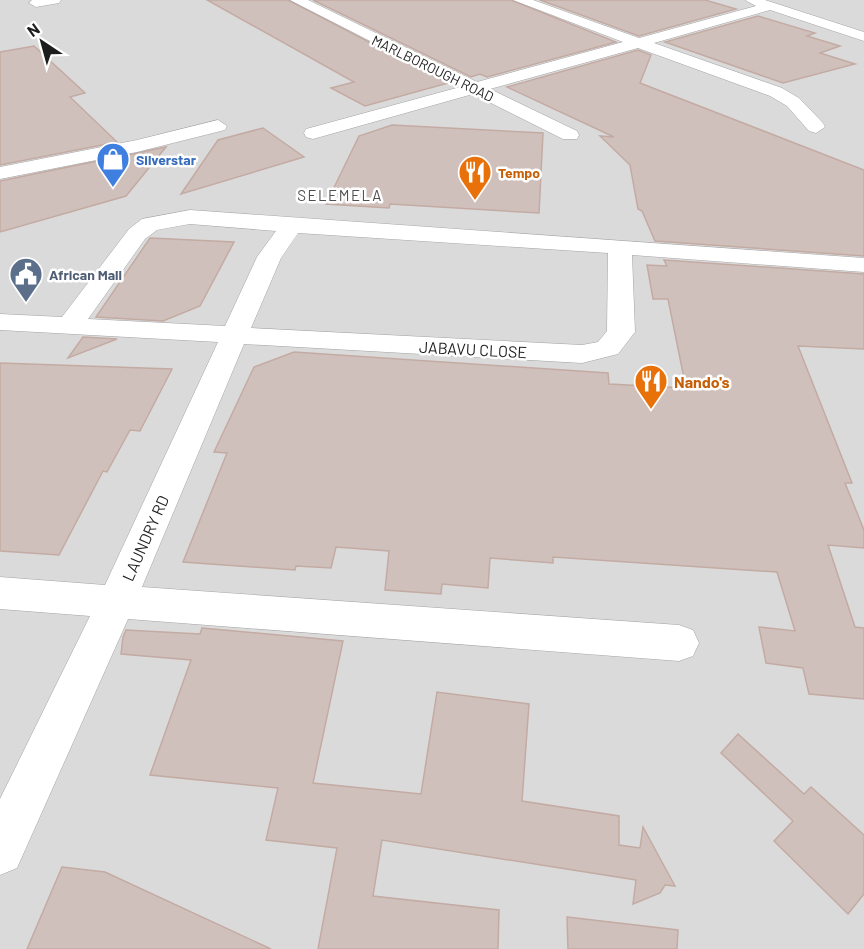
<svg xmlns="http://www.w3.org/2000/svg" width="864" height="949" viewBox="0 0 864 949" font-family="Barlow,sans-serif">
	<style>
		.residential { fill: #dbdada }
		.building { fill: #d0c0bb; stroke: #c3aba3; stroke-width: 1.5 }
		.lines { fill: none; stroke-linecap: round; stroke-linejoin: round }
		.minor-casing { stroke: #a4a4a4; stroke-width: 1 }
		.minor { fill: #fff; fill-rule: evenodd }
		.labels { text-anchor: middle; dominant-baseline: central; stroke-width: 5; stroke-linejoin: round; paint-order: stroke }
		.far-street-label { font-size: 14px; fill: #1d1d1d; stroke: #fff }
		.far-shop-label { font-size: 14px; font-weight: bold; fill: #366cbe; stroke: #fff; text-anchor: start }
		.far-food-label { font-size: 14px; font-weight: bold; fill: #c56008; stroke: #fff; text-anchor: start }
		.far-service-label { font-size: 14px; font-weight: bold; fill: #4e5e75; stroke: #fff; text-anchor: start }
		.far-neighbourhood-label { font-size: 15px; letter-spacing: 1.5px; fill: #505050; stroke: #fff }
		.street-label { font-size: 16px; fill: #1d1d1d; stroke: #fff }
		.food-label { font-size: 16px; font-weight: bold; fill: #c56008; stroke: #fff; text-anchor: start }
	</style>
	<rect width="100%" height="100%" fill="#f0e9e2"/>
	<!-- residential -->
	<rect class="residential" x="0" y="0" width="864" height="949"/>
	<!-- building -->
	<g class="building">
		<path d="M 207,0 L 288,0 L 448,83 L 365,106 L 331,88 L 354,82 Z"/>
		<path d="M 313,0 L 511,0 L 616,42 L 487,77 L 480,74 L 471,77 Z"/>
		<path d="M 540,0 L 705,0 L 736,9 L 639,36 Z"/>
		<path d="M 758,16 L 815,33 L 807,36 L 840,46 L 820,53 L 855,64 L 783,83 L 665,42 Z"/>
		<path d="M 34,46 L 85,93 L 70,97 L 117,142 L 0,165 L 0,52 Z"/>
		<path d="M 638,50 L 651,55 L 640,83 L 864,170 L 864,256 L 655,241 L 642,211 L 638,209 L 630,165 L 600,136 L 614,137 L 507,87 Z"/>
		<path d="M 392,125 L 543,133 L 539,213 L 390,204 L 389,208 L 326,204 L 359,136 Z"/>
		<path d="M 263,128 L 304,157 L 181,194 L 218,140 Z"/>
		<path d="M 166,147 L 126,196 L 0,232 L 0,181 Z"/>
		<path d="M 150,238 L 234,242 L 200,306 L 163,321 L 96,317 Z"/>
		<path d="M 664,260 L 864,274 L 864,349 L 798,346 L 852,483 L 845,483 L 864,530 L 864,548 L 828,545 L 855,627 L 864,628 L 864,699 L 809,694 L 803,668 L 766,663 L 759,627 L 795,631 L 777,572 L 553,557 L 553,563 L 490,558 L 488,588 L 442,584 L 441,594 L 385,590 L 389,551 L 336,547 L 331,568 L 296,566 L 295,570 L 183,562 L 227,453 L 214,452 L 254,367 L 294,352 L 608,373 L 609,384 L 686,388 L 668,299 L 653,299 L 647,265 L 667,266 Z"/>
		<path d="M 83,337 L 117,339 L 68,358 Z"/>
		<path d="M 0,363 L 172,369 L 140,431 L 130,430 L 107,472 L 103,471 L 59,555 L 0,551 Z"/>
		<path d="M 202,628 L 343,641 L 313,783 L 421,794 L 437,692 L 529,704 L 522,801 L 619,816 L 619,845 L 640,848 L 643,827 L 675,886 L 665,885 L 660,893 L 633,904 L 636,880 L 382,840 L 373,896 L 499,910 L 498,949 L 318,949 L 337,848 L 266,840 L 278,788 L 150,775 L 191,660 L 121,654 L 123,637 L 126,630 L 200,634 Z"/>
		<path d="M 738,734 L 804,794 L 811,787 L 864,835 L 864,894 L 848,914 L 774,841 L 793,821 L 721,753 Z"/>
		<path d="M 62,867 L 105,872 L 271,949 L 27,949 Z"/>
		<path d="M 567,917 L 678,930 L 677,949 L 568,949 Z"/>
	</g>
	<g class="lines">
		<defs>
			<g id="minor">
				<path d="M 32,0 L 61,0 L 59,3 L 36,7 L 29,3 Z"/>
				<path d="M 290,0 L 308,0 L 477,82 L 623,42 L 513,0 L 533,0 L 639,38 L 756,6 L 745,0 L 765,0 L 864,32 L 864,41 L 770,10 L 654,43 L 782,88 L 799,98 L 823,123 L 825,127 L 816,133 L 809,131 L 787,106 L 770,96 L 638,48 L 490,89 L 577,131 L 579,135 L 577,139 L 563,139 L 473,94 L 313,139 L 306,137 L 304,133 L 306,129 L 460,87 Z"/>
				<path d="M 218,120 L 227,126 L 225,130 L 137,152 L 0,179 L 0,167 L 137,140 Z"/>
				<path d="M 190,210 L 864,258 L 864,272 L 632,255 L 635,332 L 618,354 L 582,363 L 244,344 L 142,587 L 679,625 L 693,630 L 699,643 L 693,656 L 679,661 L 128,619 L 17,868 L 0,875 L 0,799 L 90,616 L 0,609 L 0,577 L 105,585 L 218,342 L 0,330 L 0,314 L 62,317 L 129,229 L 142,219 ZM 190,224 L 276,231 L 257,257 L 225,326 L 88,319 L 145,239 L 157,230 ZM 298,233 L 608,253 L 607,331 L 598,342 L 582,345 L 251,328 L 281,258 Z"/>
			</g>
		</defs>
		<!-- minor casing -->
		<use href="#minor" class="minor-casing"/>
		<!-- minor -->
		<use href="#minor" class="minor"/>
	</g>
	<!-- icons -->
	<defs>
		<symbol id="shop-pin" viewBox="-11 -11 22 30"><path d="M0 17L-7.5 6A9.5 9.5 0 1 1 7.5 6Z" fill="#3f7fe0" stroke="#fff"/><path d="M-5-2.5h2.3a2.7 3.5 0 0 1 5.4 0H5L5.5 6h-11ZM-1.5-2.5h3a1.5 2.3 0 0 0-3 0Z" fill="#fff"/></symbol>
		<symbol id="restaurant-pin" viewBox="-11 -11 22 30"><path d="M0 17L-7.5 6A9.5 9.5 0 1 1 7.5 6Z" fill="#e8710a" stroke="#fff"/><path d="M-5-6h1v4h1v-4h1v4h1v-4h1v5L-1.5 .5V6h-2V.5L-5-1ZM5-6V6H3V1.5H1.5Q1.5-4 5-6Z" fill="#fff"/></symbol>
		<symbol id="civic-pin" viewBox="-11 -11 22 30"><path d="M0 17L-7.5 6A9.5 9.5 0 1 1 7.5 6Z" fill="#5c6f8a" stroke="#fff"/><path d="M-.6-6.5H3V-4.5H.6V-3L4-1V1h2V6H-6V1h2V-1L-.6-3ZM-1.2 2.5V6h2.4V2.5Z" fill="#fff"/></symbol>
	</defs>
	<g fill-rule="evenodd">
		<use href="#shop-pin" x="94" y="140" width="38" height="52"/>
		<use href="#restaurant-pin" x="456" y="153" width="38" height="52"/>
		<use href="#civic-pin" x="7" y="255" width="38" height="52"/>
		<use href="#restaurant-pin" x="632" y="362" width="38" height="52"/>
	</g>
	<g class="labels">
		<!-- far-street labels -->
		<g class="far-street-label">
			<text transform="translate(433 68) rotate(26)">MARLBOROUGH ROAD</text>
		</g>
		<!-- far-shop labels -->
		<g class="far-shop-label">
			<text x="136" y="159">Silverstar</text>
		</g>
		<!-- far-food labels -->
		<g class="far-food-label">
			<text x="498" y="172">Tempo</text>
		</g>
		<!-- far-service labels -->
		<g class="far-service-label">
			<text x="49" y="274">African Mall</text>
		</g>
		<!-- far-neighbourhood labels -->
		<g class="far-neighbourhood-label">
			<text x="340" y="195">SELEMELA</text>
		</g>
		<!-- street labels -->
		<g class="street-label">
			<text transform="translate(473 349) rotate(3)">JABAVU CLOSE</text>
			<text transform="translate(145 538) rotate(-66)">LAUNDRY RD</text>
		</g>
		<!-- food labels -->
		<g class="food-label">
			<text x="674" y="381">Nando's</text>
		</g>
	</g>
	<!-- north arrow -->
	<g transform="translate(42 42) rotate(324)" stroke="#ffffff" stroke-width="4.5" paint-order="stroke">
	<path d="M0-4.5L10 22L0 15L-10 22Z" fill="#1d1d1d"/>
	<text y="-9" font-size="16" font-weight="bold" text-anchor="middle" fill="#1d1d1d">N</text>
	</g>
</svg>
